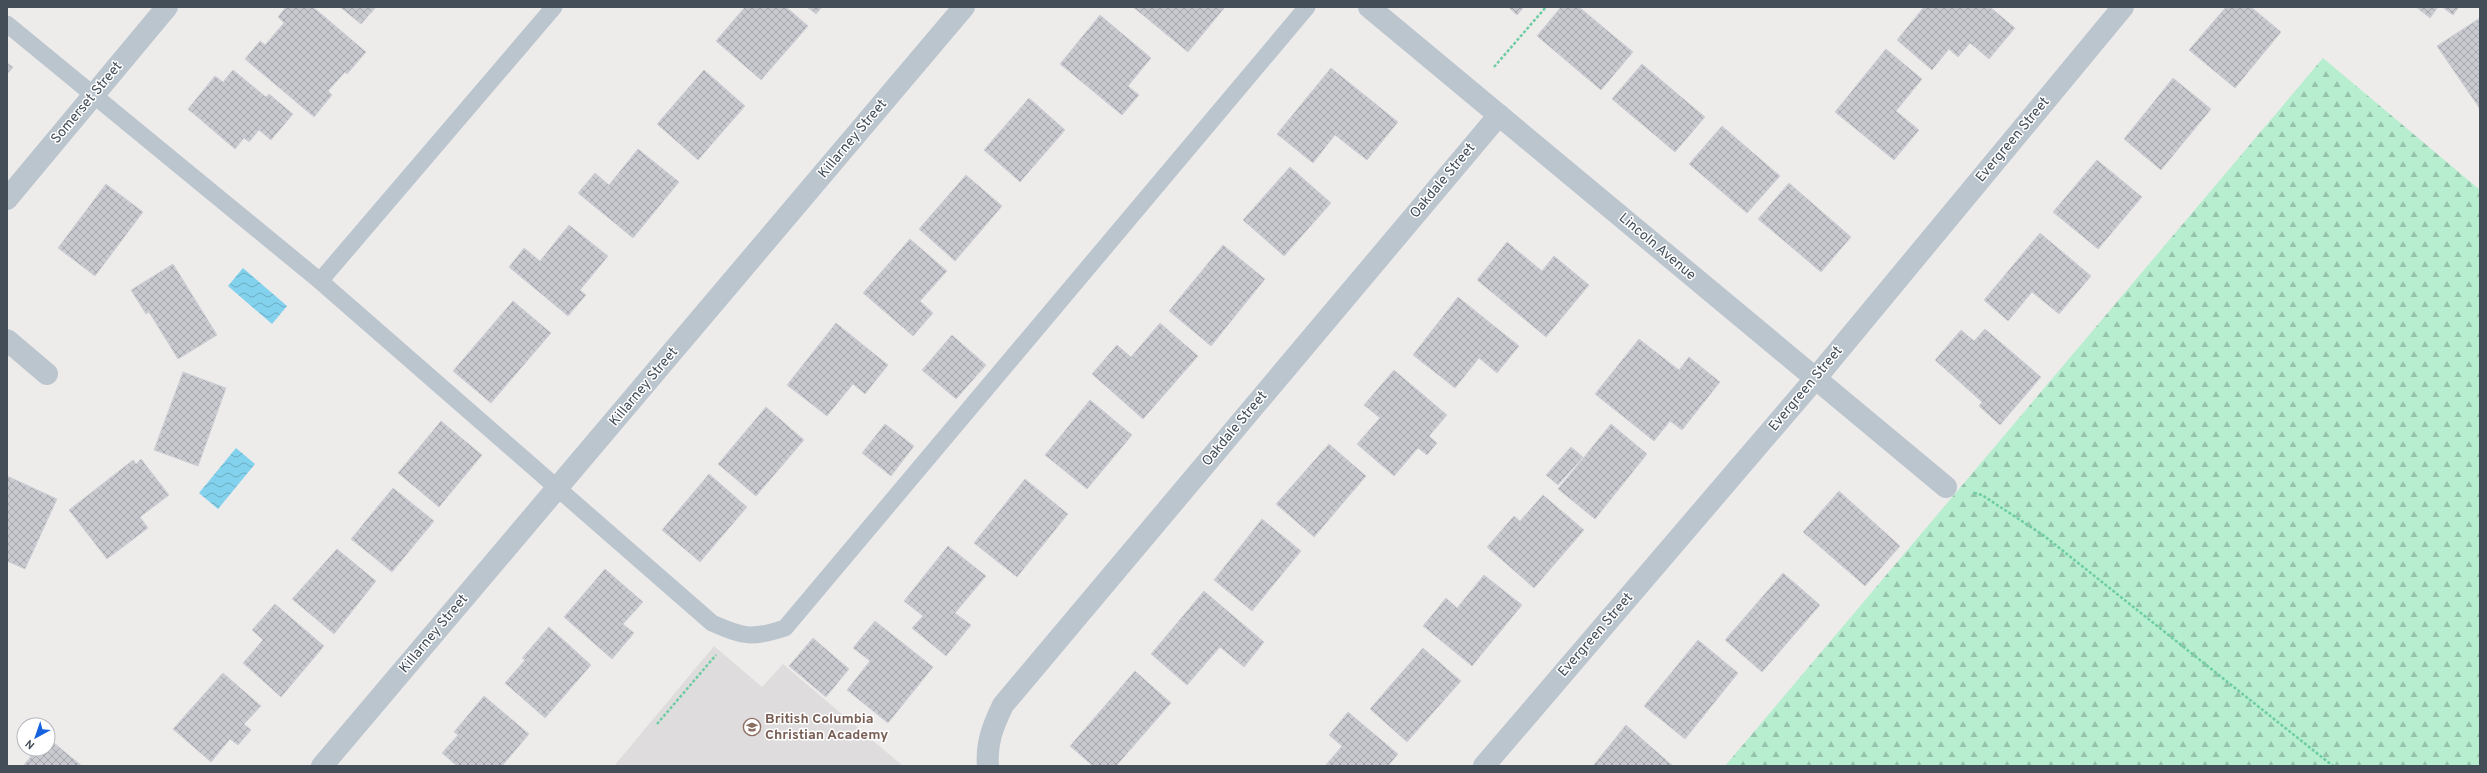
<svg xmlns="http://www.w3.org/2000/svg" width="2487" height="773" viewBox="0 0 2487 773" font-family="Overpass,sans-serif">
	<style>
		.education { fill: #dfdcdd }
		.forest { fill: url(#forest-firs) }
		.water { fill: url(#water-waves) }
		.building { fill: url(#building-cross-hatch); stroke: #cfd1d7 }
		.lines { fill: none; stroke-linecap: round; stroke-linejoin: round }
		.path { stroke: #6ecda3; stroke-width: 2.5; stroke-dasharray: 3 2; stroke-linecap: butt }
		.lane { stroke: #bbc5ce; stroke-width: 17 }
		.street { stroke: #bbc5ce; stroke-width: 22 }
		.labels { text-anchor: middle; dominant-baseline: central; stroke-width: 3; stroke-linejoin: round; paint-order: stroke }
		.street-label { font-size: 14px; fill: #434e59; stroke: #fff }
		.education-label { font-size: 14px; font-weight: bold; fill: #785e54; stroke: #fff; text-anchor: start }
	</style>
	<defs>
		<pattern id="forest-firs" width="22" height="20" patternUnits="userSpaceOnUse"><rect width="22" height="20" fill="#b6eecf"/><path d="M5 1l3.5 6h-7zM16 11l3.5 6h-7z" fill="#96c3ab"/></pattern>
		<pattern id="water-waves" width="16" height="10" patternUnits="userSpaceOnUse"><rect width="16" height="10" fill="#82d1ed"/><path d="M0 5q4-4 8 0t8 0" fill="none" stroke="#6cacc3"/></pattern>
		<pattern id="building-cross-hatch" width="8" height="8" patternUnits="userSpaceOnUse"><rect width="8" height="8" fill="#c8cad0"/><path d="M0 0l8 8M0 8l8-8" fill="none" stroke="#a4a6ac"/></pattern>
	</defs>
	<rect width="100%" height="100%" fill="#eeebeb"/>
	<!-- education -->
	<path class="education" d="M 714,646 L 762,687 L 783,664 L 903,766 L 614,766 Z"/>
	<!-- forest -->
	<path class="forest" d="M 2323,58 L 2480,190 L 2480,766 L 1725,766 Z"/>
	<!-- water -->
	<g class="water">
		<path d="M 243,268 L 287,306 L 272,324 L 228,286 Z"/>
		<path d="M 236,448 L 255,464 L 218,509 L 199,493 Z"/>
	</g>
	<!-- building -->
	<g class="building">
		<path d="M 286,7 L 313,7 L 366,52 L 347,74 L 345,72 L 328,91 L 332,95 L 314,117 L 245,59 L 260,41 L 265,45 L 284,23 L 278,17 Z"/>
		<path d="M 340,7 L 376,7 L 361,24 Z"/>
		<path d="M 745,7 L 786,7 L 808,26 L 761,80 L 716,41 Z"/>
		<path d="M 807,7 L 822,7 L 816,14 Z"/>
		<path d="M 1133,7 L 1225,7 L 1188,52 Z"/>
		<path d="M 1508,7 L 1524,7 L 1517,15 Z"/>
		<path d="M 1561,7 L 1579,7 L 1633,52 L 1601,90 L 1537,36 Z"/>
		<path d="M 1924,7 L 1990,7 L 2015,28 L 1989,59 L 1970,43 L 1958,57 L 1949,49 L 1932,70 L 1897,40 Z"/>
		<path d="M 2226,7 L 2251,7 L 2281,32 L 2235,88 L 2189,50 Z"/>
		<path d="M 2416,7 L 2438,7 L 2430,18 Z"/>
		<path d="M 2442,7 L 2459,7 L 2453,15 Z"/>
		<path d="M 1100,15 L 1151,58 L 1128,86 L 1139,95 L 1122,115 L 1060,64 Z"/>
		<path d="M 2480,18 L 2480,109 L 2437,46 Z"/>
		<path d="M 1886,49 L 1922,79 L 1896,111 L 1919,130 L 1894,160 L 1835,112 Z"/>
		<path d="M 7,63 L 13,67 L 7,74 Z"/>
		<path d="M 1642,64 L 1705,117 L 1675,152 L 1612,99 Z"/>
		<path d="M 1331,68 L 1398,122 L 1367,160 L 1335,135 L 1313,163 L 1277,134 Z"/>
		<path d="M 233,70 L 266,97 L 269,94 L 293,114 L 271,140 L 259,130 L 249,142 L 244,138 L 235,149 L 188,109 L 215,76 L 223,82 Z"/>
		<path d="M 704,70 L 745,106 L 698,160 L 657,124 Z"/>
		<path d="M 2173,78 L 2211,109 L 2161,170 L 2124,139 Z"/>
		<path d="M 1029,98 L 1065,130 L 1020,182 L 984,150 Z"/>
		<path d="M 1722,126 L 1780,176 L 1747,213 L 1689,164 Z"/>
		<path d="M 638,149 L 679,182 L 633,238 L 578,193 L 595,173 L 609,185 Z"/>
		<path d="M 2097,160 L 2142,197 L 2098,249 L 2053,212 Z"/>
		<path d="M 1290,167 L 1331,203 L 1284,256 L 1243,220 Z"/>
		<path d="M 966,175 L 1002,206 L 955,261 L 919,229 Z"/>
		<path d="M 1789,183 L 1851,237 L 1821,272 L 1758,219 Z"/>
		<path d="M 106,184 L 143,212 L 95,276 L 58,248 Z"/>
		<path d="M 569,225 L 608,256 L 580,290 L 586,295 L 568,316 L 509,267 L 524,248 L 540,261 Z"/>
		<path d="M 2040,233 L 2091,276 L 2059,314 L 2032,292 L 2008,321 L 1984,300 Z"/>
		<path d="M 910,239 L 947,271 L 920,301 L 933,313 L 913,336 L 863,293 Z"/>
		<path d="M 1507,242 L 1542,271 L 1554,256 L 1589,285 L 1546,337 L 1477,280 Z"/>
		<path d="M 1223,245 L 1265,279 L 1211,346 L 1169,311 Z"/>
		<path d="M 173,264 L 217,335 L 178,359 L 149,312 L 146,314 L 131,290 Z"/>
		<path d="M 1458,297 L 1519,346 L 1497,373 L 1479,358 L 1455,388 L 1413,355 Z"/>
		<path d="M 513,301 L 551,333 L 491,403 L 453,371 Z"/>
		<path d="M 836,323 L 888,365 L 865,394 L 853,384 L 827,416 L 787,385 Z"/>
		<path d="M 1160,323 L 1198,356 L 1143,419 L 1092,374 L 1117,345 L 1131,357 Z"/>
		<path d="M 1985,329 L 2041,377 L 2000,425 L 1979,406 L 1982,402 L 1935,360 L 1961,330 L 1974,341 Z"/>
		<path d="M 952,335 L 986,365 L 956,399 L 922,370 Z"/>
		<path d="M 1639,339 L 1679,370 L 1689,357 L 1720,382 L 1682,430 L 1670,421 L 1654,441 L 1595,394 Z"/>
		<path d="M 1394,370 L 1447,415 L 1429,436 L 1437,443 L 1427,455 L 1418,448 L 1394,476 L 1357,444 L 1380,418 L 1364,405 Z"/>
		<path d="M 183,372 L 226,388 L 198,466 L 154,450 Z"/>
		<path d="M 1090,400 L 1132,435 L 1087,489 L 1045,455 Z"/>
		<path d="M 766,407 L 804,440 L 756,496 L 718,464 Z"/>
		<path d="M 441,421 L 482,455 L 439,507 L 398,473 Z"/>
		<path d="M 885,424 L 914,446 L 891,476 L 862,453 Z"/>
		<path d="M 1611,424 L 1647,454 L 1595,519 L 1558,489 Z"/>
		<path d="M 1329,444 L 1366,476 L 1314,537 L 1276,504 Z"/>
		<path d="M 1571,447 L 1583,457 L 1558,485 L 1546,475 Z"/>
		<path d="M 141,459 L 169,495 L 140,517 L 148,528 L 107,559 L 69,510 L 133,460 L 136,464 Z"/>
		<path d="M 709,474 L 747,507 L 700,562 L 662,530 Z"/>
		<path d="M 7,476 L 57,499 L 25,569 L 7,561 Z"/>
		<path d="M 1025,479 L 1068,514 L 1017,577 L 974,543 Z"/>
		<path d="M 393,488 L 434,521 L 392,572 L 351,539 Z"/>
		<path d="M 1839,491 L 1900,546 L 1865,586 L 1803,532 Z"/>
		<path d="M 1543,495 L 1584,530 L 1534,588 L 1487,547 L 1514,516 L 1520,521 Z"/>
		<path d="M 1262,519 L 1301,551 L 1252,611 L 1214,580 Z"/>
		<path d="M 948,546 L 986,576 L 955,613 L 971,625 L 946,656 L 912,628 L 923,616 L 904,601 Z"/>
		<path d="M 337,549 L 376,581 L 334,634 L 292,599 Z"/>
		<path d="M 605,569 L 643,602 L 623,624 L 634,633 L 612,659 L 564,617 Z"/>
		<path d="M 1783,573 L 1820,605 L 1762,672 L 1725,640 Z"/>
		<path d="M 1484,575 L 1522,605 L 1472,666 L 1423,626 L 1446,598 L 1457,608 Z"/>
		<path d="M 1204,591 L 1264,642 L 1244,667 L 1220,647 L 1187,685 L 1151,654 Z"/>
		<path d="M 275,604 L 324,646 L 281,697 L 243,663 L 263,640 L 252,630 Z"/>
		<path d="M 875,621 L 933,667 L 888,723 L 847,690 L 870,661 L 853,648 Z"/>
		<path d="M 549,627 L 591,665 L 545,718 L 505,683 L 525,660 L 522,658 Z"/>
		<path d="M 813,638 L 849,669 L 826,697 L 789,666 Z"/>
		<path d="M 1698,640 L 1738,673 L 1685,739 L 1644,706 Z"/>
		<path d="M 1423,648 L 1461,681 L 1407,742 L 1370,709 Z"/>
		<path d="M 1135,671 L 1171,703 L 1116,766 L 1093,766 L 1070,746 Z"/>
		<path d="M 223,673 L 261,706 L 244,724 L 251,730 L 238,745 L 230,739 L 211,762 L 173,729 Z"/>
		<path d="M 484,696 L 529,734 L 502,766 L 457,766 L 442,753 L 458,735 L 454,732 Z"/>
		<path d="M 1348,712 L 1398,754 L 1388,766 L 1325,766 L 1342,746 L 1329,735 Z"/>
		<path d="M 1626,725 L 1673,766 L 1593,766 Z"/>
		<path d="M 48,738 L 82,766 L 23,766 L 37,749 L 48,749 Z"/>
	</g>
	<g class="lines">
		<!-- path -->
		<g class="path">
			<path d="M 1494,67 L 1546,7"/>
			<path d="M 1974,493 L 1982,495 L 2043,535 L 2333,766"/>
			<path d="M 657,724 L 716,655"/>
		</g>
		<!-- lane -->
		<g class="lane">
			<path d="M 7,24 L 320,281 L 712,623 C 744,637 752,639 785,628 L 1307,7"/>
			<path d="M 320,281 L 554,7"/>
		</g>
		<!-- street -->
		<g class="street">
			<path d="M 1369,7 L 1946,487"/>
			<path d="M 7,199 L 167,7"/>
			<path d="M 7,340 L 47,374"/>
			<path d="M 322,766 L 964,7"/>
			<path d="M 988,766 C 986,743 993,726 1003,705 L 1499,115"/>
			<path d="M 1484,766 L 1815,379 L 2123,7"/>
		</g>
	</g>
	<!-- icons -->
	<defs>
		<symbol id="school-ring" viewBox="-11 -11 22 22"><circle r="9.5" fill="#fff" stroke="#8d6e63" stroke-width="1.5"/><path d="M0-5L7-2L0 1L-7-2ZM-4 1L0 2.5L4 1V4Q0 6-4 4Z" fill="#8d6e63"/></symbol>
	</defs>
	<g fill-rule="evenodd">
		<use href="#school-ring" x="742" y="717" width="20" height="20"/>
	</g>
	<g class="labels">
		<!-- street labels -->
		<g class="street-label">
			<text transform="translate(87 103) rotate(-50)">Somerset Street</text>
			<text transform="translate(853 139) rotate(-50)">Killarney Street</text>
			<text transform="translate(2013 140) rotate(-50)">Evergreen Street</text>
			<text transform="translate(1443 181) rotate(-50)">Oakdale Street</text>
			<text transform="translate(1657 247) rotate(40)">Lincoln Avenue</text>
			<text transform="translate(644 387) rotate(-50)">Killarney Street</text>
			<text transform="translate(1806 389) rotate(-50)">Evergreen Street</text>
			<text transform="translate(1235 429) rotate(-50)">Oakdale Street</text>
			<text transform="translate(434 634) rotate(-50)">Killarney Street</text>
			<text transform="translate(1596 635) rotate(-49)">Evergreen Street</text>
		</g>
		<!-- education labels -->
		<g class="education-label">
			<text x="765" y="719">British Columbia<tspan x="765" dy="16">Christian Academy</tspan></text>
		</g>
	</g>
	<!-- border -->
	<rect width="2487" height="773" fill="none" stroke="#434e59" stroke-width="16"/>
	<!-- north arrow -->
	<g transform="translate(36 737) rotate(220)"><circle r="19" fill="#ffffff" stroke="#b4b8bd"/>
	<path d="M0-3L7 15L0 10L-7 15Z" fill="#1563de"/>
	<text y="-6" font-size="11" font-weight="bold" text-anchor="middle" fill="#434e59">N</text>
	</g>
</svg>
